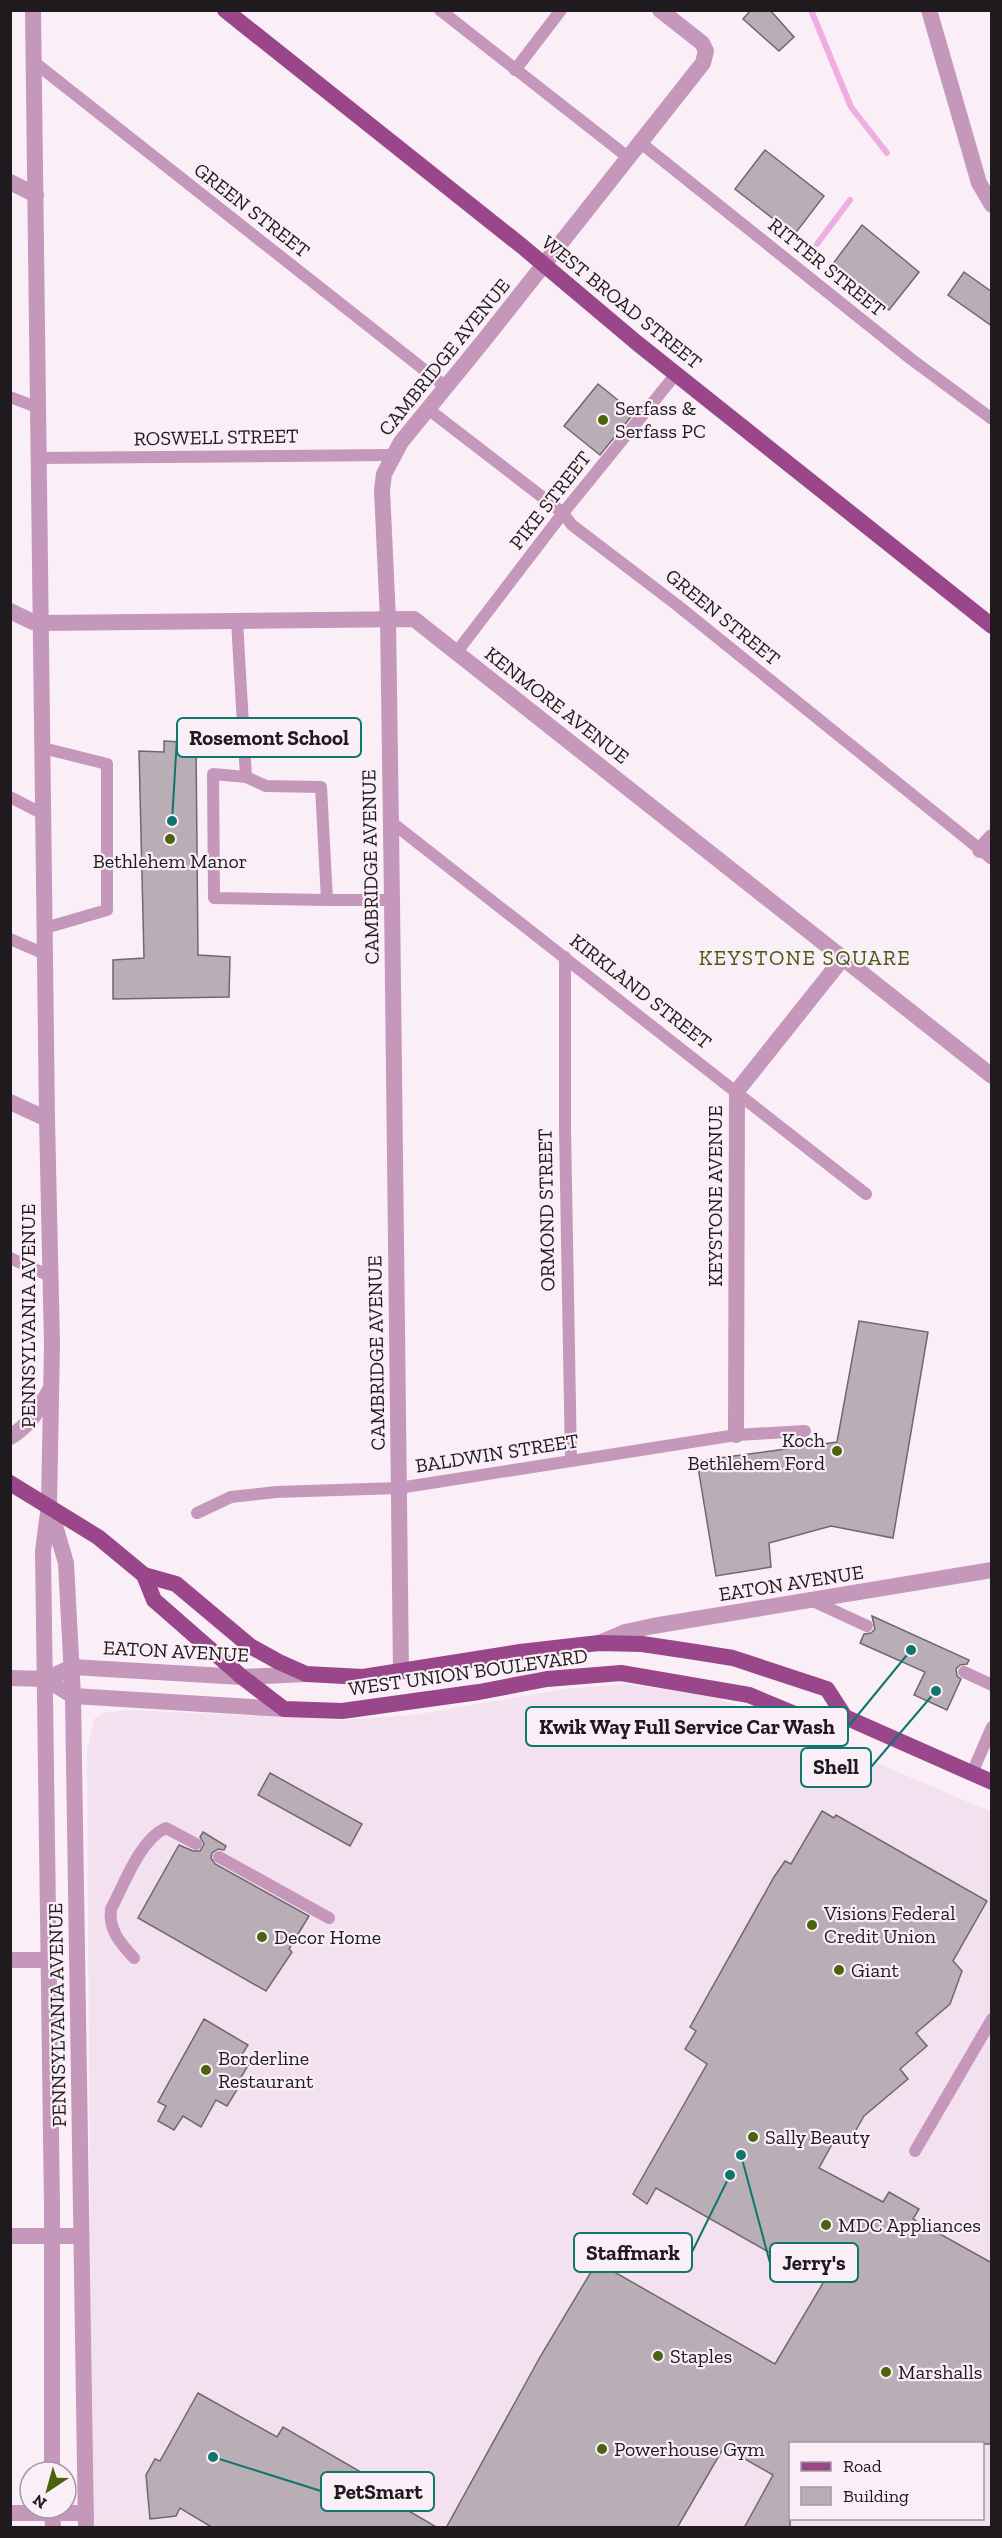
<svg xmlns="http://www.w3.org/2000/svg" width="1002" height="2538" viewBox="0 0 1002 2538" font-family="'Zilla Slab',serif">
	<style>
		.built { fill: #f4e1ef; fill-rule: evenodd }
		.lines { fill: none; stroke-linecap: round; stroke-linejoin: round }
		.stream { stroke: #f0ade1; stroke-width: 6 }
		.building { fill: #b9aeb6; stroke: #72676f; stroke-width: 1.5 }
		.service { stroke: #c597ba; stroke-width: 12 }
		.minor { stroke: #c597ba; stroke-width: 16 }
		.tertiary { stroke: #c597ba; stroke-width: 16 }
		.primary { stroke: #99478a; stroke-width: 16 }
		.poi-dot { fill: #4b620f; stroke: #faeef7; stroke-width: 2 }
		.labels { text-anchor: middle; dominant-baseline: central; stroke-width: 4.5; stroke-linejoin: round; paint-order: stroke }
		.street-label { font-size: 20px; fill: #1f1a1e; stroke: #faeef7 }
		.poi-label { font-size: 20px; fill: #1f1a1e; stroke: #faeef7; text-anchor: start }
		.neighbourhood-label { font-size: 21px; letter-spacing: 1.5px; fill: #465b12; stroke: #faeef7 }
		.leader { fill: none; stroke: #0f766e; stroke-width: 2 }
		.callout-dot { fill: #0f766e; stroke: #faeef7; stroke-width: 2 }
		.callout { fill: #faeef7; stroke: #0f766e; stroke-width: 2 }
		.callout-label { font-size: 21px; text-anchor: middle; font-weight: bold; fill: #1f1a1e }
	</style>
	<rect width="100%" height="100%" fill="#faeef7"/>
	<!-- built -->
	<path class="built" d="M 625,1684 L 714,1697 L 781,1722 L 991,1812 L 991,2527 L 92,2528 L 87,1751 L 94,1719 L 103,1713 L 130,1710 L 342,1720 L 414,1715 L 565,1689 ZM 790,2444 L 982,2444 L 982,2518 L 790,2518 Z"/>
	<g class="lines">
		<!-- stream -->
		<g class="stream">
			<path d="M 811,10 L 851,107 L 887,153"/>
			<path d="M 817,244 L 850,200"/>
		</g>
	</g>
	<!-- building -->
	<g class="building">
		<path d="M 751,10 L 770,10 L 794,37 L 779,51 L 743,19 Z"/>
		<path d="M 765,150 L 824,196 L 794,235 L 735,189 Z"/>
		<path d="M 862,225 L 919,272 L 889,310 L 832,265 Z"/>
		<path d="M 964,272 L 992,292 L 992,326 L 948,295 Z"/>
		<path d="M 598,384 L 634,413 L 600,455 L 564,426 Z"/>
		<path d="M 164,741 L 196,743 L 198,955 L 230,957 L 229,997 L 113,999 L 113,960 L 144,958 L 139,751 L 164,752 Z"/>
		<path d="M 859,1321 L 928,1332 L 893,1538 L 831,1526 L 769,1543 L 771,1567 L 716,1576 L 697,1461 L 837,1442 Z"/>
		<path d="M 872,1616 L 969,1660 L 967,1664 L 960,1665 L 956,1669 L 957,1676 L 961,1679 L 947,1710 L 914,1695 L 925,1672 L 860,1643 L 864,1634 L 871,1633 L 875,1629 Z"/>
		<path d="M 270,1773 L 362,1824 L 350,1846 L 258,1795 Z"/>
		<path d="M 822,1811 L 834,1818 L 836,1815 L 987,1901 L 953,1961 L 962,1971 L 950,2004 L 916,2033 L 927,2046 L 900,2069 L 908,2079 L 864,2116 L 848,2144 L 836,2137 L 819,2168 L 883,2202 L 889,2192 L 919,2209 L 913,2219 L 992,2263 L 992,2444 L 790,2444 L 790,2528 L 744,2528 L 773,2475 L 724,2447 L 677,2528 L 446,2528 L 540,2357 L 597,2262 L 775,2364 L 823,2283 L 656,2188 L 647,2204 L 633,2194 L 707,2064 L 685,2049 L 696,2031 L 690,2027 L 774,1877 L 785,1861 L 791,1864 Z"/>
		<path d="M 203,1832 L 226,1846 L 224,1850 L 218,1849 L 212,1853 L 211,1858 L 215,1864 L 309,1916 L 289,1949 L 292,1952 L 266,1991 L 138,1918 L 179,1845 L 193,1851 L 200,1851 L 204,1844 L 200,1837 Z"/>
		<path d="M 204,2019 L 248,2045 L 241,2056 L 250,2062 L 240,2079 L 243,2080 L 227,2106 L 216,2100 L 201,2127 L 183,2116 L 174,2130 L 158,2121 L 166,2106 L 158,2102 Z"/>
		<path d="M 198,2393 L 277,2437 L 283,2427 L 385,2486 L 380,2494 L 438,2528 L 213,2528 L 180,2508 L 176,2516 L 150,2519 L 146,2475 L 155,2459 L 160,2461 Z"/>
	</g>
	<g class="lines">
		<!-- service -->
		<g class="service">
			<path d="M 440,10 L 629,158"/>
			<path d="M 34,62 L 446,387"/>
			<path d="M 515,70 L 561,10"/>
			<path d="M 641,143 L 911,359 L 992,419"/>
			<path d="M 10,397 L 39,408"/>
			<path d="M 428,409 L 563,513 L 572,525 L 677,605 L 992,859"/>
			<path d="M 39,458 L 392,455"/>
			<path d="M 237,621 L 246,777"/>
			<path d="M 456,653 L 563,513 L 676,374"/>
			<path d="M 43,748 L 107,764 L 107,910 L 45,928"/>
			<path d="M 10,797 L 43,814"/>
			<path d="M 390,821 L 866,1194"/>
			<path d="M 327,900 L 214,898 L 213,774 L 246,777 L 266,786 L 321,787 L 327,900 L 392,900"/>
			<path d="M 10,939 L 45,954"/>
			<path d="M 565,957 L 565,1129 L 571,1461"/>
			<path d="M 10,1258 L 50,1276"/>
			<path d="M 197,1513 L 231,1497 L 276,1492 L 399,1488 L 736,1435 L 805,1431"/>
			<path d="M 813,1601 L 867,1626"/>
			<path d="M 964,1672 L 992,1685"/>
			<path d="M 972,1773 L 992,1727"/>
			<path d="M 219,1857 L 329,1918"/>
			<path d="M 134,1958 C 121,1944 108,1930 111,1909 C 124,1885 140,1839 166,1828 L 196,1844"/>
			<path d="M 915,2151 L 992,2019"/>
		</g>
		<!-- minor -->
		<g class="minor">
			<path d="M 929,10 L 979,183 L 992,205"/>
			<path d="M 10,182 L 36,195"/>
			<path d="M 10,611 L 33,622 L 42,623 L 414,619 L 992,1076"/>
			<path d="M 980,850 L 992,837"/>
			<path d="M 10,1102 L 47,1119"/>
			<path d="M 736,1435 L 737,1091 L 843,958"/>
			<path d="M 599,1643 L 625,1632 L 653,1626 L 992,1570"/>
			<path d="M 401,1672 L 392,900 L 388,619 L 382,490 L 384,474 L 401,442 L 485,339 L 703,63 L 706,51 L 702,43 L 660,10"/>
			<path d="M 10,1960 L 49,1960"/>
			<path d="M 10,2236 L 80,2236"/>
			<path d="M 10,2513 L 86,2513"/>
		</g>
		<!-- tertiary -->
		<g class="tertiary">
			<path d="M 33,10 L 47,1119 L 52,1344 L 49,1505 L 43,1551 L 52,2207 L 52,2472"/>
			<path d="M 10,1437 C 29,1426 39,1409 50,1390"/>
			<path d="M 51,1512 L 66,1563 L 73,1696 L 86,2528"/>
			<path d="M 10,1678 L 46,1679 L 72,1667 L 242,1677 L 306,1674"/>
			<path d="M 46,1679 L 73,1696 L 284,1709"/>
			<path d="M 52,2508 L 53,2528"/>
		</g>
		<!-- primary -->
		<g class="primary">
			<path d="M 225,10 L 523,247 L 637,343 L 992,626"/>
			<path d="M 10,1483 L 98,1537 L 144,1575 L 176,1584 L 250,1646 L 279,1662 L 306,1674 L 363,1677 L 520,1652 L 599,1643 L 642,1644 L 689,1651 L 733,1658 L 827,1689 L 845,1717 L 992,1782"/>
			<path d="M 144,1575 L 154,1600 L 242,1677 L 284,1709 L 342,1711 L 479,1692 L 547,1679 L 621,1673 L 749,1695 L 821,1725 L 845,1717"/>
		</g>
	</g>
	<!-- markers -->
	<g class="poi-dot">
		<circle cx="603" cy="420" r="6"/>
		<circle cx="170" cy="839" r="6"/>
		<circle cx="837" cy="1451" r="6"/>
		<circle cx="812" cy="1925" r="6"/>
		<circle cx="262" cy="1937" r="6"/>
		<circle cx="839" cy="1970" r="6"/>
		<circle cx="206" cy="2070" r="6"/>
		<circle cx="753" cy="2137" r="6"/>
		<circle cx="826" cy="2225" r="6"/>
		<circle cx="658" cy="2356" r="6"/>
		<circle cx="886" cy="2372" r="6"/>
		<circle cx="602" cy="2449" r="6"/>
	</g>
	<g class="labels">
		<!-- street labels -->
		<g class="street-label">
			<text transform="translate(252 210) rotate(38)">GREEN STREET</text>
			<text transform="translate(827 267) rotate(39)">RITTER STREET</text>
			<text transform="translate(622 302) rotate(39)">WEST BROAD STREET</text>
			<text transform="translate(444 357) rotate(-51)">CAMBRIDGE AVENUE</text>
			<text transform="translate(216 437) rotate(-1)">ROSWELL STREET</text>
			<text transform="translate(550 500) rotate(-52)">PIKE STREET</text>
			<text transform="translate(723 617) rotate(39)">GREEN STREET</text>
			<text transform="translate(557 705) rotate(38)">KENMORE AVENUE</text>
			<text transform="translate(370 867) rotate(-91)">CAMBRIDGE AVENUE</text>
			<text transform="translate(641 991) rotate(38)">KIRKLAND STREET</text>
			<text transform="translate(715 1196) rotate(-90)">KEYSTONE AVENUE</text>
			<text transform="translate(546 1210) rotate(-91)">ORMOND STREET</text>
			<text transform="translate(28 1316) rotate(-90)">PENNSYLVANIA AVENUE</text>
			<text transform="translate(376 1353) rotate(-91)">CAMBRIDGE AVENUE</text>
			<text transform="translate(497 1453) rotate(-9)">BALDWIN STREET</text>
			<text transform="translate(791 1583) rotate(-9)">EATON AVENUE</text>
			<text transform="translate(176 1651) rotate(3)">EATON AVENUE</text>
			<text transform="translate(468 1672) rotate(-8)">WEST UNION BOULEVARD</text>
			<text transform="translate(57 2015) rotate(-91)">PENNSYLVANIA AVENUE</text>
		</g>
		<!-- poi labels -->
		<g class="poi-label">
			<text x="615" y="408">Serfass &amp;<tspan x="615" dy="23">Serfass PC</tspan></text>
			<text x="170" y="861" text-anchor="middle">Bethlehem Manor</text>
			<text x="825" y="1440" text-anchor="end">Koch<tspan x="825" dy="23">Bethlehem Ford</tspan></text>
			<text x="824" y="1913">Visions Federal<tspan x="824" dy="23">Credit Union</tspan></text>
			<text x="274" y="1937">Decor Home</text>
			<text x="851" y="1970">Giant</text>
			<text x="218" y="2058">Borderline<tspan x="218" dy="23">Restaurant</tspan></text>
			<text x="765" y="2137">Sally Beauty</text>
			<text x="838" y="2225">MDC Appliances</text>
			<text x="670" y="2356">Staples</text>
			<text x="898" y="2372">Marshalls</text>
			<text x="614" y="2449">Powerhouse Gym</text>
		</g>
		<!-- neighbourhood labels -->
		<g class="neighbourhood-label">
			<text x="805" y="957">KEYSTONE SQUARE</text>
		</g>
	</g>
	<!-- callouts -->
	<path class="leader" d="M172 821L177 738M911 1650L848 1727M936 1691L871 1767M730 2175L692 2252M741 2155L770 2263M213 2457L321 2491"/>
	<g class="callout-dot">
		<circle cx="172" cy="821" r="6"/>
		<circle cx="911" cy="1650" r="6"/>
		<circle cx="936" cy="1691" r="6"/>
		<circle cx="730" cy="2175" r="6"/>
		<circle cx="741" cy="2155" r="6"/>
		<circle cx="213" cy="2457" r="6"/>
	</g>
	<g class="callout">
		<rect x="177" y="718" width="184" height="39" rx="6"/>
		<rect x="526" y="1707" width="322" height="39" rx="6"/>
		<rect x="801" y="1748" width="70" height="39" rx="6"/>
		<rect x="574" y="2233" width="118" height="39" rx="6"/>
		<rect x="770" y="2243" width="88" height="39" rx="6"/>
		<rect x="321" y="2472" width="113" height="39" rx="6"/>
	</g>
	<g class="callout-label">
		<text x="269" y="745">Rosemont School</text>
		<text x="687" y="1734">Kwik Way Full Service Car Wash</text>
		<text x="836" y="1774">Shell</text>
		<text x="633" y="2260">Staffmark</text>
		<text x="814" y="2270">Jerry's</text>
		<text x="378" y="2499">PetSmart</text>
	</g>
	<!-- border -->
	<rect width="1002" height="2538" fill="none" stroke="#1f1a1e" stroke-width="24"/>
	<!-- legend -->
	<rect x="789" y="2442" width="195" height="78" fill="#faeef7" stroke="#a299a0" stroke-width="1.5"/>
	<rect x="801" y="2462" width="30" height="9" fill="#99478a" stroke="#a299a0" stroke-width="1.5"/>
	<text x="843" y="2472" font-size="18" fill="#1f1a1e">Road</text>
	<rect x="801" y="2487" width="30" height="18" fill="#b9aeb6" stroke="#a299a0" stroke-width="1.5"/>
	<text x="843" y="2502" font-size="18" fill="#1f1a1e">Building</text>
	<!-- north arrow -->
	<g transform="translate(48 2490) rotate(216)"><circle r="28" fill="#faeef7" stroke="#a299a0" stroke-width="1.5"/>
	<path d="M0-4.5L10 22L0 15L-10 22Z" fill="#4b620f"/>
	<text y="-9" font-size="16" font-weight="bold" text-anchor="middle" fill="#1f1a1e">N</text>
	</g>
</svg>
